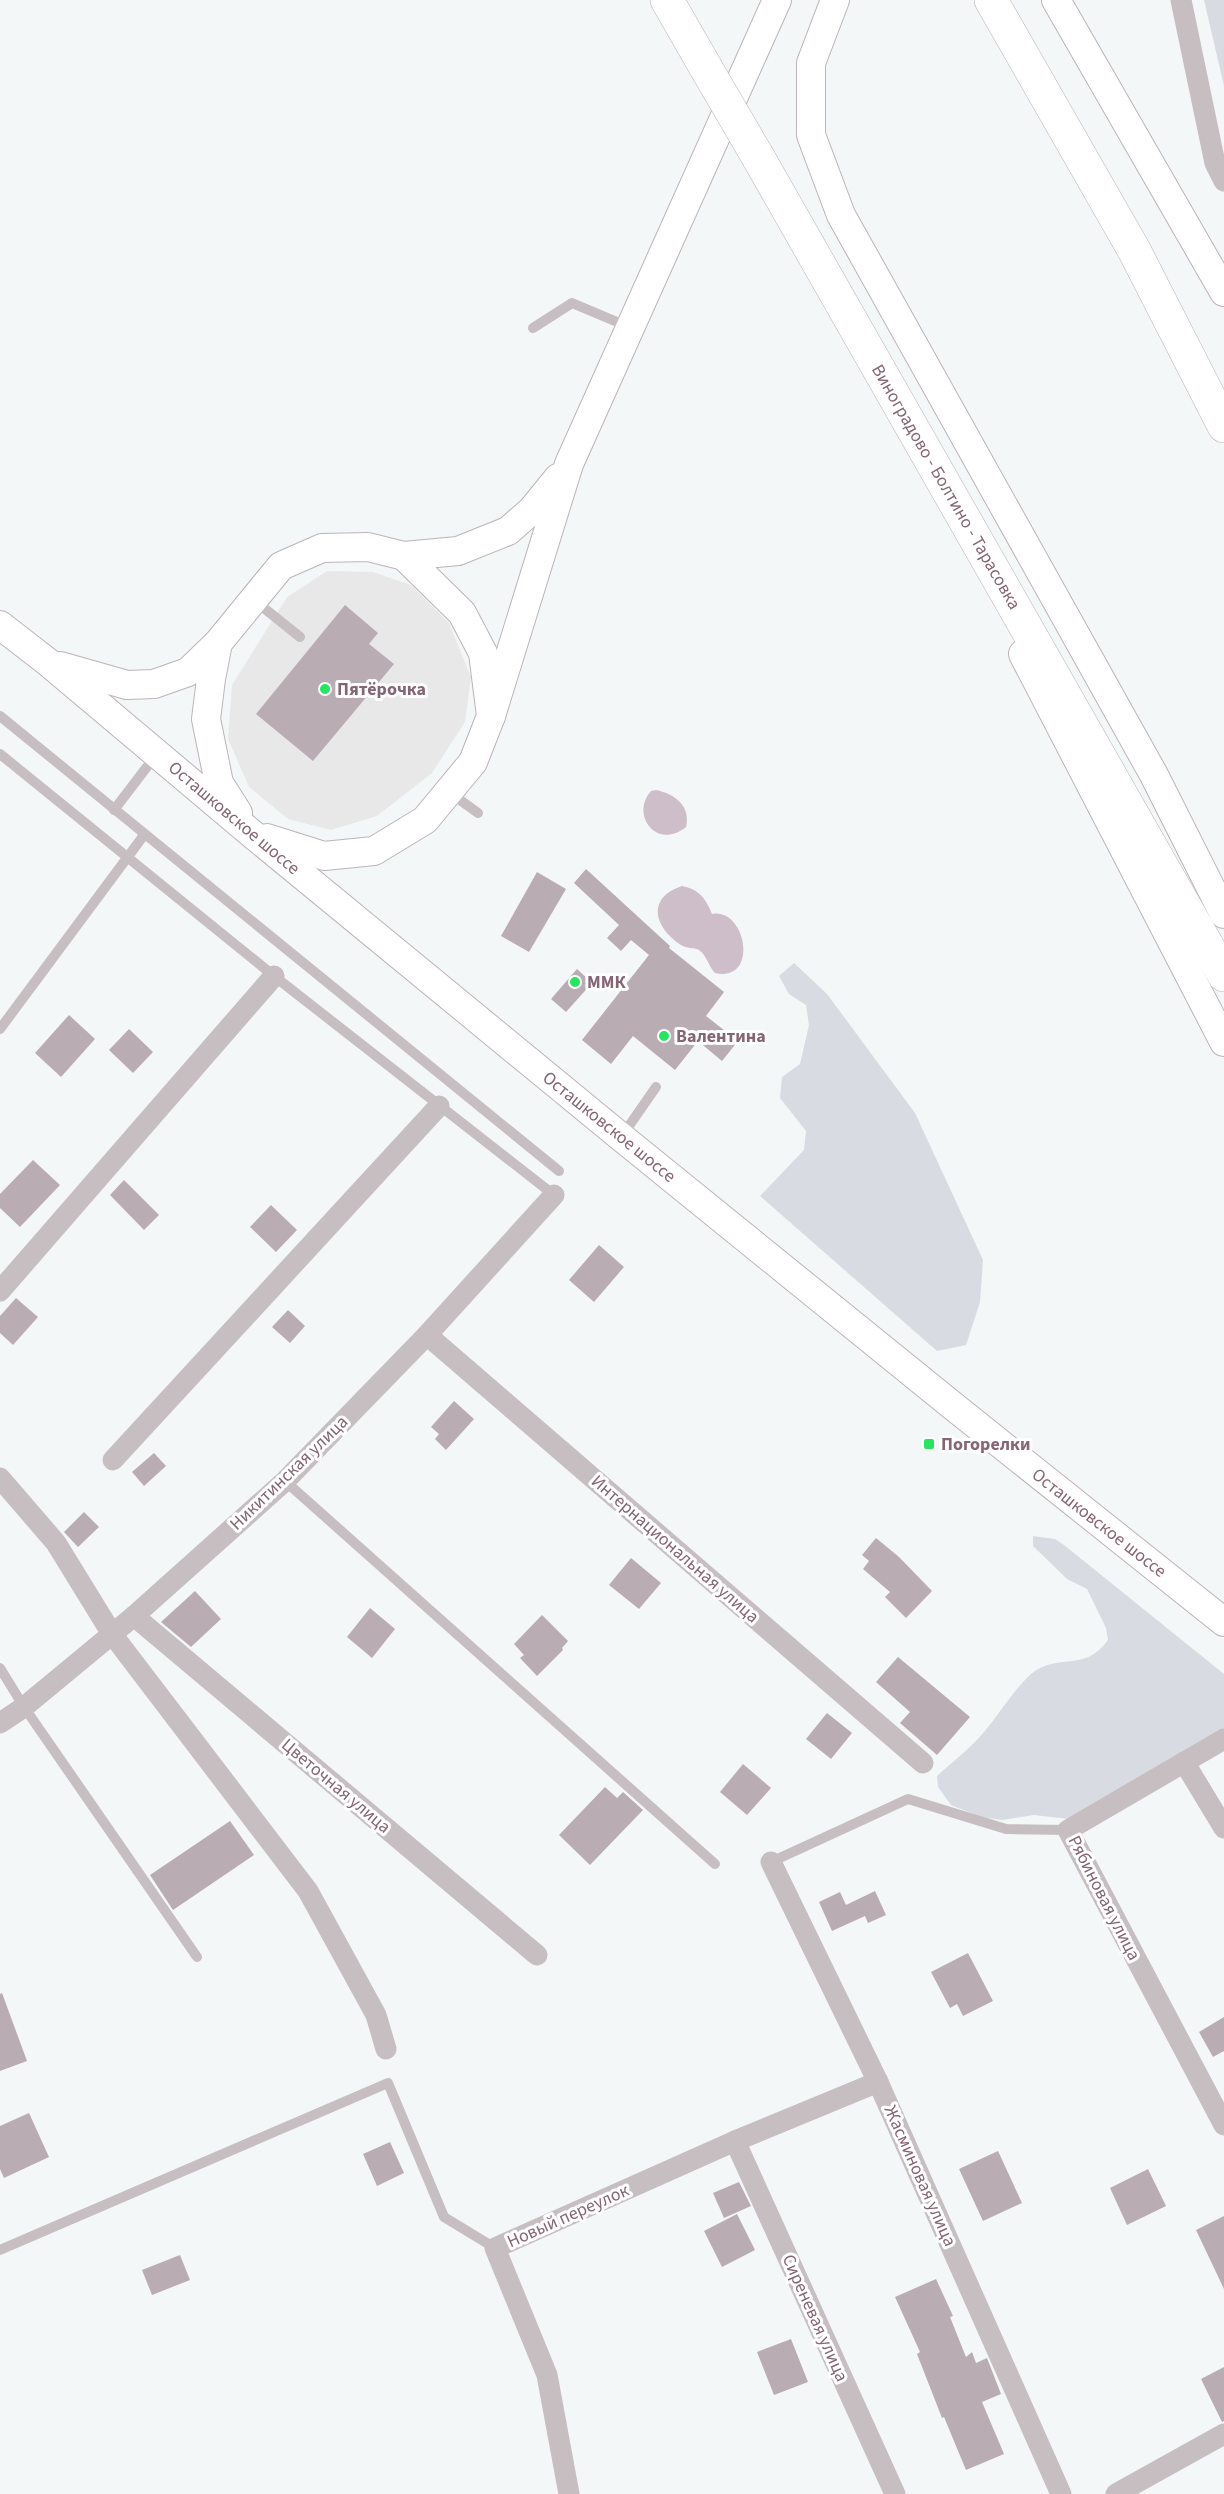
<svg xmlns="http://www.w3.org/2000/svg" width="1224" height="2494" viewBox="0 0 1224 2494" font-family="'Source Sans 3',sans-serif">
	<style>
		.built { fill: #e8e8e9 }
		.green { fill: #d8dbe1 }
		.water { fill: #cebec9 }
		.building { fill: #baacb3 }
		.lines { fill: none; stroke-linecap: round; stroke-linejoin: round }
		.secondary-casing { stroke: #bdb3b8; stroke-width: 30 }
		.primary-casing { stroke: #bbb2b6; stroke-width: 34 }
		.lane { stroke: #c7bec2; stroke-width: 10 }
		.street { stroke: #c7bec2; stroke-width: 21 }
		.secondary { stroke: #fff; stroke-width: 28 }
		.primary { stroke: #fff; stroke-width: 33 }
		.primary-bridge-casing { stroke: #bbb2b6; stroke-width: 34; stroke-linecap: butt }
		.primary-bridge { stroke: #fff; stroke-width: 33 }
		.poi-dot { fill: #26e560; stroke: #fff; stroke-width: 2 }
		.labels { text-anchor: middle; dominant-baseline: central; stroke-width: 6; stroke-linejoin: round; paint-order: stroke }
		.street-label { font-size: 18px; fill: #866675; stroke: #fff }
		.poi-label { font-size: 18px; font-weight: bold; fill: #866675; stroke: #fff; text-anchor: start }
	</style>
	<rect width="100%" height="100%" fill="#f4f7f7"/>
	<!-- built -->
	<path class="built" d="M 327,571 L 373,572 L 411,585 L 449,623 L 471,677 L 465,722 L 432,773 L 377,816 L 331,830 L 288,819 L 249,787 L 228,739 L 232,685 L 287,597 Z"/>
	<!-- green -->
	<g class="green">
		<path d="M 1204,0 L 1224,0 L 1224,86 Z"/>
		<path d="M 794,963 L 827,994 L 915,1113 L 983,1260 L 980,1302 L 966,1345 L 937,1351 L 760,1196 L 804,1150 L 806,1131 L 780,1098 L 782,1077 L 800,1064 L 809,1025 L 806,1005 L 789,994 L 779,976 Z"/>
		<path d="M 1033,1536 L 1055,1539 L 1064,1545 L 1224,1674 L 1224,1728 L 1214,1752 L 1069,1819 L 1034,1815 L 1002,1820 L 981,1817 L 951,1805 L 938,1787 L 937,1776 C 952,1762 971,1748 984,1732 C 998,1716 1015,1688 1031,1674 C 1058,1652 1085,1673 1108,1640 L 1106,1628 L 1087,1589 L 1067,1579 L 1033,1546 Z"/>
	</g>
	<!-- water -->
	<g class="water">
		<path d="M 656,790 C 675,794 691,806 686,827 C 656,851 630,814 651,791 Z"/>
		<path d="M 682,886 C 699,889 706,899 712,914 C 746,907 760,983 715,973 C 709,967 706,954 699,950 C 693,947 687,949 681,945 C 654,927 646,898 682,886 Z"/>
	</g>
	<!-- building -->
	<g class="building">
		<path d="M 345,605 L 378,633 L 369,644 L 394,664 L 313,761 L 256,714 Z"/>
		<path d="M 586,869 L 670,946 L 669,948 L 724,992 L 706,1016 L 738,1041 L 722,1061 L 698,1041 L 675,1070 L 633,1036 L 611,1064 L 582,1040 L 649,955 L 631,940 L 621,951 L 607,938 L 619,925 L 574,883 Z"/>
		<path d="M 537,872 L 566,889 L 529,952 L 501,936 Z"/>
		<path d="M 577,969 L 592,983 L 566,1012 L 551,999 Z"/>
		<path d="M 69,1015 L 95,1039 L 61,1077 L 35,1053 Z"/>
		<path d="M 129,1029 L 153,1052 L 133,1073 L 109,1050 Z"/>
		<path d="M 33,1160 L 60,1185 L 20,1227 L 0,1208 L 0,1194 Z"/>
		<path d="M 124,1180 L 159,1215 L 144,1230 L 110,1195 Z"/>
		<path d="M 271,1205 L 297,1230 L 276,1252 L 250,1227 Z"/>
		<path d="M 599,1245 L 624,1267 L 594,1302 L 569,1280 Z"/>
		<path d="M 16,1298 L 38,1317 L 13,1345 L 0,1333 L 0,1316 Z"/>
		<path d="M 288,1310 L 305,1326 L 290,1343 L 272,1327 Z"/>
		<path d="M 454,1401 L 474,1419 L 446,1450 L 435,1439 L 439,1434 L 431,1427 Z"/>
		<path d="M 154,1453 L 166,1466 L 144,1486 L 132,1472 Z"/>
		<path d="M 84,1512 L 99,1527 L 78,1547 L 64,1532 Z"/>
		<path d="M 876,1538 L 899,1557 L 932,1591 L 906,1618 L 885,1597 L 890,1592 L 863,1569 L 869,1561 L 862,1555 Z"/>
		<path d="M 631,1558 L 661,1583 L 639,1609 L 609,1585 Z"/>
		<path d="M 195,1591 L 221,1619 L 191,1647 L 161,1622 Z"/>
		<path d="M 370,1608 L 395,1629 L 372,1658 L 347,1637 Z"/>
		<path d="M 542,1615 L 568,1641 L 562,1648 L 563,1650 L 537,1676 L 520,1658 L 524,1655 L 514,1644 Z"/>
		<path d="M 898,1657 L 970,1717 L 937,1755 L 900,1723 L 910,1712 L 876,1682 Z"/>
		<path d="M 827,1713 L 852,1733 L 831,1759 L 806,1739 Z"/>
		<path d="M 743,1764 L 771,1788 L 747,1815 L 720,1792 Z"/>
		<path d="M 605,1787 L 617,1798 L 623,1792 L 643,1810 L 590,1865 L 559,1835 Z"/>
		<path d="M 230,1821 L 254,1855 L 173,1910 L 150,1875 Z"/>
		<path d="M 875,1891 L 886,1915 L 868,1923 L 865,1916 L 832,1931 L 819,1902 L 840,1892 L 846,1905 Z"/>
		<path d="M 968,1953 L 993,2001 L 963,2016 L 957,2004 L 950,2008 L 931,1972 Z"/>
		<path d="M 2,1993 L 27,2061 L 0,2071 L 0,1994 Z"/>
		<path d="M 1224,2017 L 1224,2051 L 1213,2057 L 1199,2032 Z"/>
		<path d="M 29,2113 L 49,2157 L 4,2178 L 0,2169 L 0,2126 Z"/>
		<path d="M 390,2142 L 404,2173 L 377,2186 L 363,2154 Z"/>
		<path d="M 998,2151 L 1022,2203 L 983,2221 L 959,2169 Z"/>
		<path d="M 1148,2169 L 1166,2206 L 1127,2225 L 1110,2188 Z"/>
		<path d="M 739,2182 L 751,2206 L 724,2218 L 713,2193 Z"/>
		<path d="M 737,2214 L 755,2250 L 722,2267 L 704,2231 Z"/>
		<path d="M 1224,2216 L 1224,2289 L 1196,2230 Z"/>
		<path d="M 180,2255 L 190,2280 L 152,2295 L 142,2270 Z"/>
		<path d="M 936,2279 L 953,2316 L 950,2317 L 966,2357 L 972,2352 L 976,2363 L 987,2358 L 1001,2394 L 982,2402 L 1004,2454 L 966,2470 L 944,2417 L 942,2418 L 917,2354 L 920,2352 L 895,2297 Z"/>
		<path d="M 791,2339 L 808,2382 L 774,2395 L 757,2352 Z"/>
		<path d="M 1224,2367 L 1224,2421 L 1222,2422 L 1201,2379 Z"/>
	</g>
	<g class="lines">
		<defs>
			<g id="secondary">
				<path d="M 835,0 L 811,63 L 811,135 L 841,215 L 1154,775 L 1224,914"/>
				<path d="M 1056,0 L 1224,292"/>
				<path d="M 0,625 L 49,663 L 251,833 L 621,1137 L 953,1406 L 1224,1622"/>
				<path d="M 218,643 L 211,679 L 206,719 L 219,783 L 238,813"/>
				<path d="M 1023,654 L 1224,1042"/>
				<path d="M 60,666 L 127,685 L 154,684 L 188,672 L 218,643 L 281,566 L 322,548 L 368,547 L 404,556 L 458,551 L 508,531 L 532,510 L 558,478"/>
				<path d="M 491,716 L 569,464 L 777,0"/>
				<path d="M 267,838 L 324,856 L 374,851 L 425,820 L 473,762 L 491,716 L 483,653 L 462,613 L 404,556"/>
			</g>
			<g id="primary">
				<path d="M 667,0 L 706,68"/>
				<path d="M 991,0 L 1134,250 L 1224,426"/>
				<path d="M 758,157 L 1224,975"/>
			</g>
		</defs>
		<!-- secondary casing -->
		<use href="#secondary" class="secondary-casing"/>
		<!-- primary casing -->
		<use href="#primary" class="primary-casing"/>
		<!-- lane -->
		<g class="lane">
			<path d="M 533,328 L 572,303 L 629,327"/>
			<path d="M 255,601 L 300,637"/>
			<path d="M 0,716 L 559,1171"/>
			<path d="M 0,754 L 274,976 L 554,1195"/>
			<path d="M 449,792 L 478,813"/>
			<path d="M 114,810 L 156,755"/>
			<path d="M 0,1029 L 144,835"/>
			<path d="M 622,1136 L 656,1087"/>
			<path d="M 285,1481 L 715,1864"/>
			<path d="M 0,1668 L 24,1707 L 197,1957"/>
			<path d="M 771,1862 L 908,1799 L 1006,1829 L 1068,1830"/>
			<path d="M 0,2250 L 388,2083 L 444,2217 L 495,2248"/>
		</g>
		<!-- street -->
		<g class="street">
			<path d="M 1181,0 L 1215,163 L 1224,181"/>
			<path d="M 0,1291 L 274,976"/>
			<path d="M 427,1335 L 923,1763"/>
			<path d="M 113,1460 L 439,1106"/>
			<path d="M 0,1478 L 56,1543 L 112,1634 L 308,1891 L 376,2015 L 386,2049"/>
			<path d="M 134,1616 L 537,1955"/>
			<path d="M 0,1723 L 24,1707 L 134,1616 L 285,1481 L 427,1335 L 554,1195"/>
			<path d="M 1224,1739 L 1068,1830 L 1224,2125"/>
			<path d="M 1184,1762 L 1224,1828"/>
			<path d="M 771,1862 L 878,2082 L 1061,2494"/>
			<path d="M 735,2141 L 895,2494"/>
			<path d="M 569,2494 L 547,2375 L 495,2248 L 735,2141 L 878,2082"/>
			<path d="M 1116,2494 L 1224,2434"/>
		</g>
		<!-- secondary -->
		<use href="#secondary" class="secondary"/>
		<!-- primary -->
		<use href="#primary" class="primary"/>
		<defs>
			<path id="primary-bridge" d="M 706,68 L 758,157"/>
		</defs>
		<!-- primary-bridge casing -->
		<use href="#primary-bridge" class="primary-bridge-casing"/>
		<!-- primary-bridge -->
		<use href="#primary-bridge" class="primary-bridge"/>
	</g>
	<!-- markers -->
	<g class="poi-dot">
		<circle cx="325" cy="689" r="6"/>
		<circle cx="575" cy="982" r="6"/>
		<circle cx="664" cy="1036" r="6"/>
		<rect x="923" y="1438" width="12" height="12" rx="3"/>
	</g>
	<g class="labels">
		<!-- street labels -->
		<g class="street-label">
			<text transform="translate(946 487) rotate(60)">Виноградово - Болтино - Тарасовка</text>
			<text transform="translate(234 818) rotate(40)">Осташковское шоссе</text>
			<text transform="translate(609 1127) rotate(39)">Осташковское шоссе</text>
			<text transform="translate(289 1473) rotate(-44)">Никитинская улица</text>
			<text transform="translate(1099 1523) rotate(38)">Осташковское шоссе</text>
			<text transform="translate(675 1549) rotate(41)">Интернациональная улица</text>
			<text transform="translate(336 1786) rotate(40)">Цветочная улица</text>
			<text transform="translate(1104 1898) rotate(63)">Рябиновая улица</text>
			<text transform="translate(920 2176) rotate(66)">Жасминовая улица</text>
			<text transform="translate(568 2216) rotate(-24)">Новый переулок</text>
			<text transform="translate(815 2318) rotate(66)">Сиреневая улица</text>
		</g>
		<!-- poi labels -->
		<g class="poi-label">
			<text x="337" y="689">Пятёрочка</text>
			<text x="587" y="982">ММК</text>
			<text x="676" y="1036">Валентина</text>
			<text x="941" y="1444">Погорелки</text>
		</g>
	</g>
</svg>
